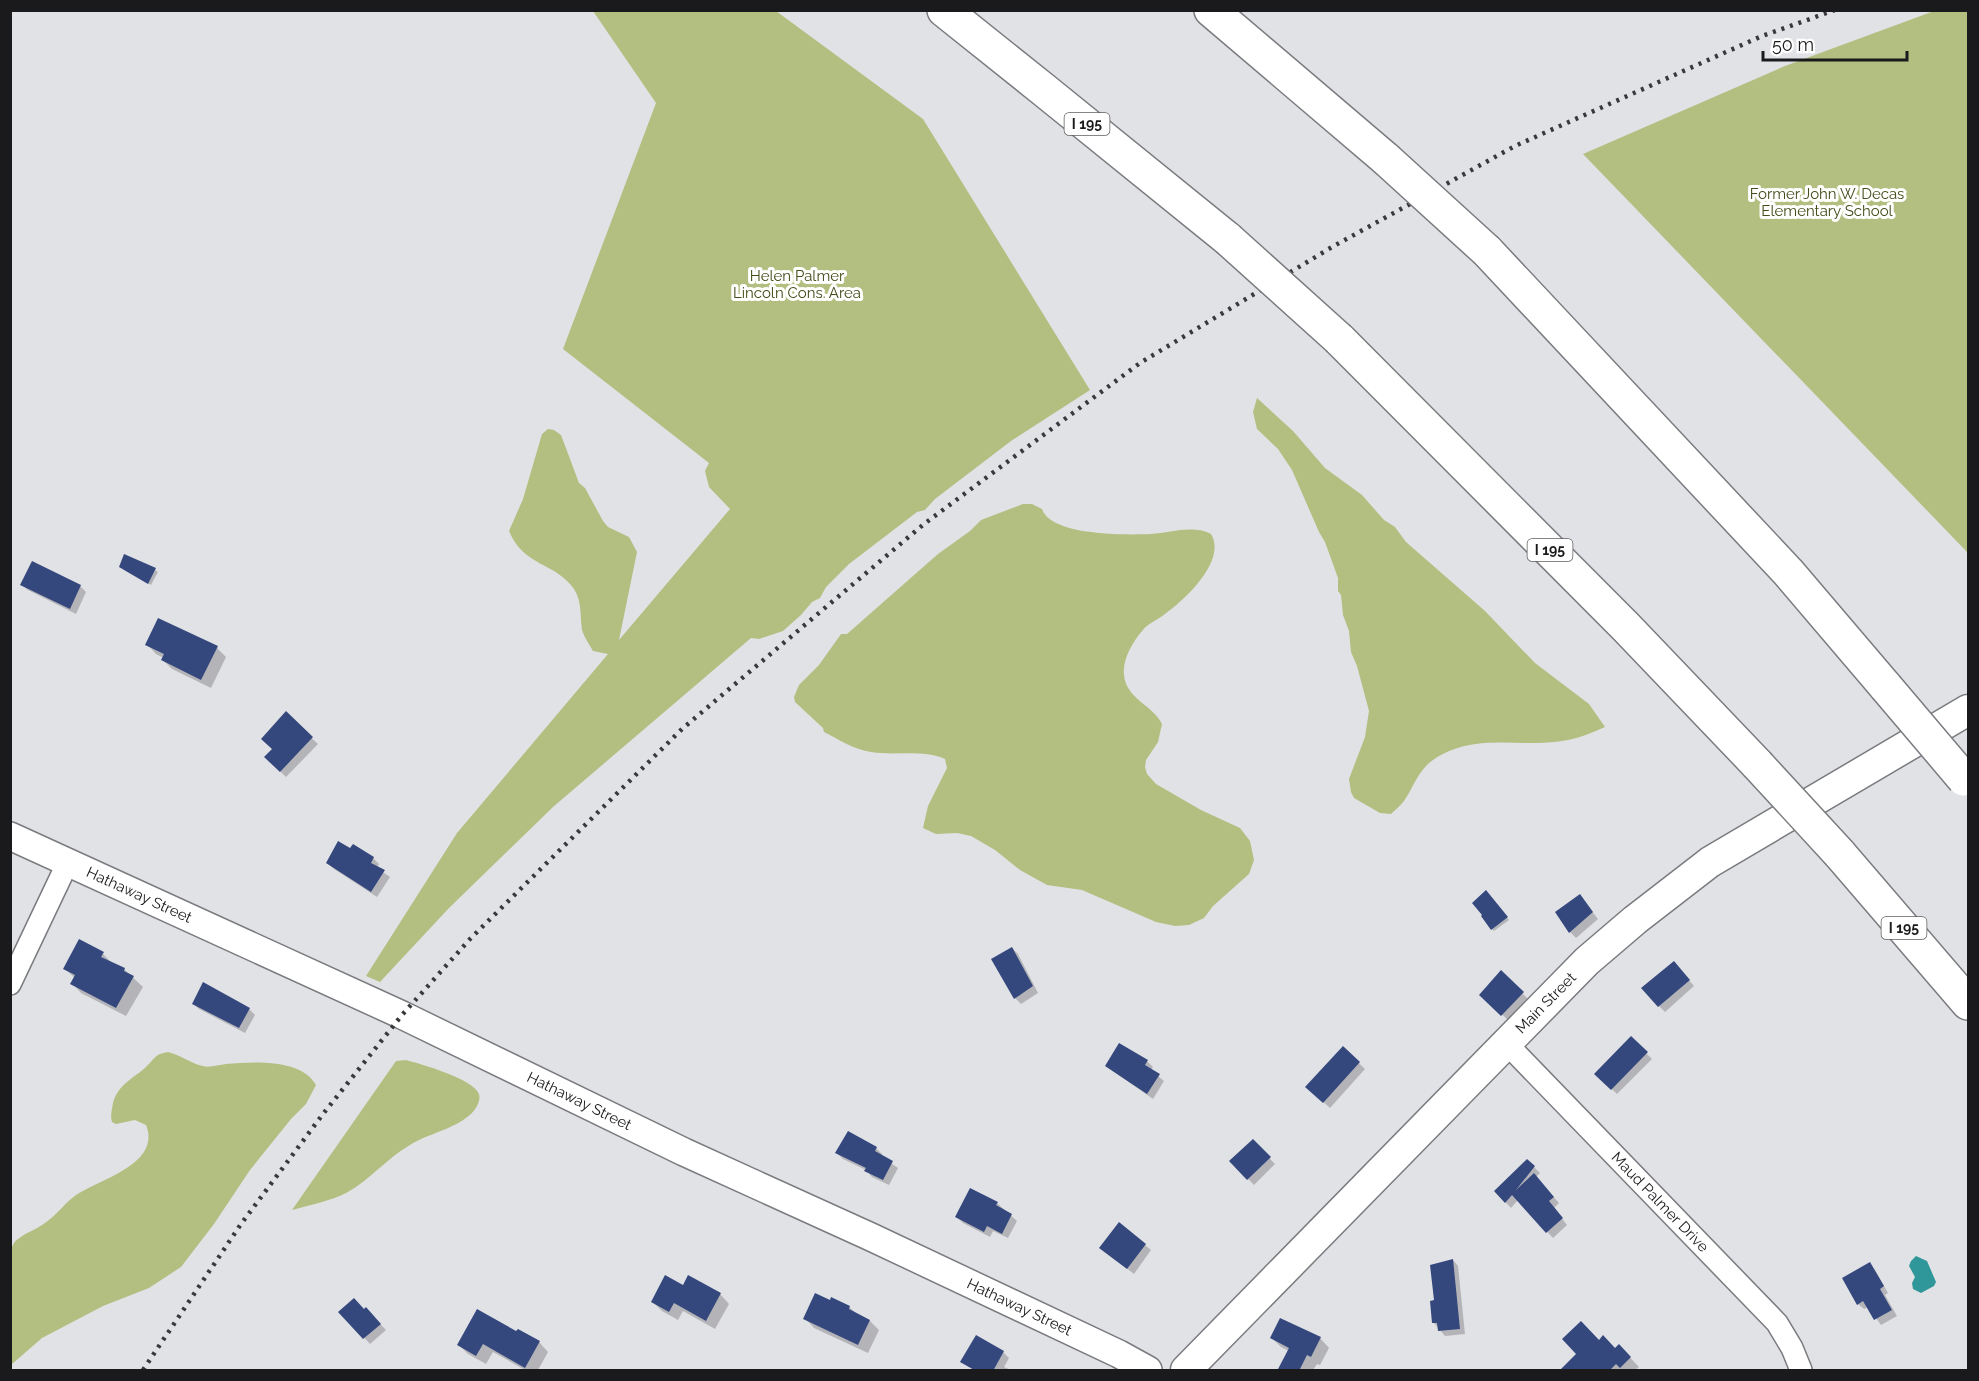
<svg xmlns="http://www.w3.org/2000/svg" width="1979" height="1381" viewBox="0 0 1979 1381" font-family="Raleway,sans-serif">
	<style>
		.green { fill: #b3bf80 }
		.water { fill: #2f9799 }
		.shadow { fill: #0003 }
		.building { fill: #35487d }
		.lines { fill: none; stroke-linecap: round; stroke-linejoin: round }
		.minor-casing { stroke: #7a7b7f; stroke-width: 24 }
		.tertiary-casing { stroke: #7a7b7f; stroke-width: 30 }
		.secondary-casing { stroke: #7a7b7f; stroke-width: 33 }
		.motorway-casing { stroke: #7a7b7f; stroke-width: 36 }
		.minor { stroke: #fff; stroke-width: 21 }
		.tertiary { stroke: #fff; stroke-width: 27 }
		.secondary { stroke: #fff; stroke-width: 30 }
		.motorway { stroke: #fff; stroke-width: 33 }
		.rail { stroke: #39393b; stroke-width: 4.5; stroke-dasharray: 3 6; stroke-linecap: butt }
		.motorway-bridge-casing { stroke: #7a7b7f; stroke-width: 36; stroke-linecap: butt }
		.motorway-bridge { stroke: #fff; stroke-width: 33 }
		.labels { text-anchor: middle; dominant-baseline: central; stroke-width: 6; stroke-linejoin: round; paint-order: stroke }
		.shield { fill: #fff; stroke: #5f5f60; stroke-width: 1.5 }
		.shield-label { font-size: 14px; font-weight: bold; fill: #1a1a1c }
		.park-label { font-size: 15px; fill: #444c19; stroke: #fff }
		.street-label { font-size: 15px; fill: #1a1a1c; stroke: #fff }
	</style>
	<rect width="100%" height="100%" fill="#e1e2e6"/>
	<!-- green -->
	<g class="green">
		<path d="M 593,11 L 776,11 L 923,119 L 1090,390 L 1011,441 L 935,499 L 925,510 L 917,512 L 849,564 L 826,587 L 820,598 L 812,602 L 801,615 L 783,631 L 759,639 L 751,638 L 553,807 L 449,908 L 380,982 L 366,976 L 457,833 L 608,654 L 593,651 C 589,644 584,637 582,630 C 580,616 582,601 574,589 C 555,562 524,567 509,531 L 523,499 L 542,434 L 548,429 L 554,430 L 561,435 L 579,483 L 585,488 L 603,521 L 608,527 L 629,537 L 637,552 L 619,640 L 730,509 L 709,487 L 705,471 L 709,463 L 563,349 L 656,103 Z"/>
		<path d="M 1934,11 L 1968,11 L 1968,553 L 1583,154 L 1785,66 Z"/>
		<path d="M 1257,398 L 1293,431 L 1325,468 L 1362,495 L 1384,520 L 1395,527 L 1406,542 L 1485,611 L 1535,663 L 1589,704 L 1605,727 C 1591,733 1578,739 1562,741 C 1518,748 1474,732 1433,760 C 1419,769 1413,788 1404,801 C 1400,806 1395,810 1391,814 L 1380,813 L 1354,798 L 1351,792 L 1349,779 L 1365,737 L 1369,711 L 1357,666 L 1351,652 L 1349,631 L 1343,615 L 1341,595 L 1338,591 L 1338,578 L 1325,542 L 1319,532 L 1292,470 L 1278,449 L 1257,429 L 1253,412 Z"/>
		<path d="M 1023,504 L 1032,504 L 1042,509 C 1051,536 1126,535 1151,534 C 1166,533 1183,528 1197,530 C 1202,530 1207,532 1211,534 C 1227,560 1186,599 1165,614 C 1158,620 1148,623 1143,630 C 1133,641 1122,660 1124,675 C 1126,699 1153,705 1162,724 L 1158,742 L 1146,760 L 1145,767 L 1147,774 L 1156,784 L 1201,810 L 1240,828 L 1250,841 L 1254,860 L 1249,874 L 1213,906 L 1204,918 L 1189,925 L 1175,926 L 1156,922 L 1082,890 L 1047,885 L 1020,870 L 995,850 L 971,836 L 957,833 L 936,834 L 923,828 L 928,806 L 947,768 L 945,759 C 923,749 895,756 871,752 C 855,750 838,739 824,732 L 823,728 L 795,702 L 794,697 L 799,685 L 819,665 L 841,634 L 847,634 L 938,554 L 970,531 L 981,520 Z"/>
		<path d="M 168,1052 C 181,1055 192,1064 203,1066 C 209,1068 219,1065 226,1064 C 252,1062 301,1058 316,1085 L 306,1104 L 291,1119 L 250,1170 L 214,1224 L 181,1267 L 149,1288 L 103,1306 L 42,1338 L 11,1365 L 10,1250 C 13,1246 14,1241 18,1239 C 25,1233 35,1230 42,1225 C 57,1216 66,1200 81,1192 C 105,1178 161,1162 146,1125 L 135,1120 L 116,1124 L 112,1122 C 110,1115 112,1110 113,1103 C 118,1085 132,1079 145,1068 C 155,1059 154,1054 168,1052 Z"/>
		<path d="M 406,1060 C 421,1064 474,1079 479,1094 C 481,1101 476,1109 471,1114 C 453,1130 429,1133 410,1145 C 387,1158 371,1179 348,1192 C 331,1201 310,1205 292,1210 L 396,1061 Z"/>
	</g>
	<!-- water -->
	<path class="water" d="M 1916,1256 L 1927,1261 L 1936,1282 L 1934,1286 L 1921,1293 L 1913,1289 L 1912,1283 L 1915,1277 L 1909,1266 L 1911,1261 Z"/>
	<!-- shadow -->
	<g class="shadow">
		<path d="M 123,569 L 155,570 L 158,572 L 151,585 Z"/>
		<path d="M 22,585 L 80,586 L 86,592 L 76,614 L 28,590 Z"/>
		<path d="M 159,620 L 217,648 L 226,657 L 211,688 L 172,669 L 163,660 L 164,658 L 156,654 L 147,644 Z"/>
		<path d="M 286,714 L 318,744 L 286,777 L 266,757 L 274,749 Z"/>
		<path d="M 373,858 L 379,864 L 377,868 L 390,877 L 377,897 L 334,869 L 328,863 Z"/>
		<path d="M 1489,895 L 1509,920 L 1494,931 L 1492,929 Z"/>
		<path d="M 1580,896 L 1598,919 L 1576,938 L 1570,932 Z"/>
		<path d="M 1012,948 L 1018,954 L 1038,993 L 1021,1004 L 1015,998 Z"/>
		<path d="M 103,954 L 112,963 L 125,970 L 143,987 L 126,1016 L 81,993 L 72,983 L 75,978 L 65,969 Z"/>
		<path d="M 1679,969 L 1694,986 L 1665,1012 L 1659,1006 Z"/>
		<path d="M 1501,972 L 1528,999 L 1508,1020 L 1481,995 Z"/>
		<path d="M 193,1003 L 249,1009 L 255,1015 L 245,1033 L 199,1009 Z"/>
		<path d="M 1631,1038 L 1652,1059 L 1617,1094 L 1596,1074 Z"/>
		<path d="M 1343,1048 L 1365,1069 L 1330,1108 L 1307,1087 Z"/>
		<path d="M 1147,1061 L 1153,1067 L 1151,1070 L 1164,1081 L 1153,1099 L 1113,1071 Z"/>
		<path d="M 1253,1141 L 1275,1164 L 1254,1185 L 1231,1161 Z"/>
		<path d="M 876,1148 L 882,1154 L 881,1156 L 898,1168 L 889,1185 L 872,1177 L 866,1170 L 843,1159 L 837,1153 Z"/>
		<path d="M 1528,1161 L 1540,1173 L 1536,1177 L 1559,1203 L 1554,1208 L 1567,1225 L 1553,1238 L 1518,1200 L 1511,1208 L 1496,1192 Z"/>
		<path d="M 971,1190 L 997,1203 L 1017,1221 L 1008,1238 L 993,1231 L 990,1237 L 963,1223 L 957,1217 Z"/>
		<path d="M 1145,1245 L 1151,1250 L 1134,1274 L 1107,1253 Z"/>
		<path d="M 1453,1260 L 1458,1266 L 1465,1334 L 1445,1336 L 1434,1323 L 1436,1301 Z"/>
		<path d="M 1869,1264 L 1875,1270 L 1888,1293 L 1885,1295 L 1897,1316 L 1881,1325 L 1868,1307 L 1864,1309 L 1858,1304 Z"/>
		<path d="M 683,1287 L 720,1294 L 729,1304 L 715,1329 L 683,1311 L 678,1320 L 662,1311 L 652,1301 Z"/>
		<path d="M 830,1302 L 849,1307 L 858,1315 L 870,1321 L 879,1330 L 868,1353 L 814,1328 L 805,1318 Z"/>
		<path d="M 366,1309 L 386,1330 L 370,1344 L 341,1312 L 364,1311 Z"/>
		<path d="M 517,1333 L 539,1342 L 548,1352 L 538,1370 L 525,1370 L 493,1352 L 486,1364 L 468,1354 L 459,1345 Z"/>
		<path d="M 1272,1338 L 1320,1338 L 1329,1348 L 1320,1365 L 1317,1364 L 1313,1370 L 1279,1370 L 1289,1351 L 1281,1347 Z"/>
		<path d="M 1599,1342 L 1615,1349 L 1619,1346 L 1639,1367 L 1635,1370 L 1565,1370 Z"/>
		<path d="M 1003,1352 L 1009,1358 L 1004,1367 L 1011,1370 L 974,1370 L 962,1361 Z"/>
	</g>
	<!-- building -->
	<g class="building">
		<path d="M 124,554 L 156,568 L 148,584 L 119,567 Z"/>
		<path d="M 32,561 L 81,585 L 70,609 L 20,585 Z"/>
		<path d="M 158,618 L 218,646 L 201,680 L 161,660 L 164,654 L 145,645 Z"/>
		<path d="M 286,711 L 313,737 L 280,772 L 264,757 L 272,749 L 261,739 Z"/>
		<path d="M 338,841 L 350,848 L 353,844 L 374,857 L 371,863 L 385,870 L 371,892 L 326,863 Z"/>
		<path d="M 1486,890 L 1508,917 L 1491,930 L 1481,916 L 1482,915 L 1472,903 Z"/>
		<path d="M 1580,894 L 1593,912 L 1569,933 L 1555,912 Z"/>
		<path d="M 79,939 L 104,952 L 101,957 L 125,968 L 124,971 L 134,976 L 116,1008 L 70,984 L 75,975 L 63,969 Z"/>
		<path d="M 1012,947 L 1033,986 L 1014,999 L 991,959 Z"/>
		<path d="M 1674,961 L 1690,980 L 1658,1007 L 1641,988 Z"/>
		<path d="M 1501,970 L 1524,992 L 1501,1016 L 1479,995 Z"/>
		<path d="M 203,982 L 250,1008 L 239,1028 L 192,1004 Z"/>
		<path d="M 1631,1036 L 1648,1052 L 1611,1090 L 1594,1074 Z"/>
		<path d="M 1119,1043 L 1148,1060 L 1145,1065 L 1160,1074 L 1147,1094 L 1105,1066 Z"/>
		<path d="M 1343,1046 L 1360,1062 L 1323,1103 L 1305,1087 Z"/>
		<path d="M 848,1131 L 877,1147 L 875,1151 L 893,1161 L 883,1180 L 864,1171 L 866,1168 L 835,1153 Z"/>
		<path d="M 1253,1139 L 1271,1157 L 1247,1180 L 1229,1161 Z"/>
		<path d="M 1527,1159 L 1535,1166 L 1516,1190 L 1534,1173 L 1554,1197 L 1549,1201 L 1563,1218 L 1546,1233 L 1512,1195 L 1505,1203 L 1494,1191 Z"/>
		<path d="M 970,1188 L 998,1202 L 996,1205 L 1012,1214 L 1002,1234 L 987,1226 L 984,1232 L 955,1217 Z"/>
		<path d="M 1119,1222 L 1146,1244 L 1127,1269 L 1099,1248 Z"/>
		<path d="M 1453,1259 L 1460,1329 L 1438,1331 L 1437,1323 L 1432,1323 L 1430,1301 L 1434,1300 L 1430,1265 Z"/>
		<path d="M 1870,1262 L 1884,1286 L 1880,1289 L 1892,1310 L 1874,1320 L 1863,1301 L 1857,1305 L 1842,1278 Z"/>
		<path d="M 665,1275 L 683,1285 L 688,1275 L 721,1293 L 706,1321 L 674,1303 L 669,1312 L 651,1302 Z"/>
		<path d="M 815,1293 L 830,1300 L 831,1297 L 850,1306 L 849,1309 L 870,1320 L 858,1345 L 803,1319 Z"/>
		<path d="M 354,1298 L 364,1309 L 366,1307 L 381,1324 L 363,1339 L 338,1312 Z"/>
		<path d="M 477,1309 L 516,1331 L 518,1329 L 540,1341 L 525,1368 L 483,1344 L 476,1356 L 457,1345 Z"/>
		<path d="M 1280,1318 L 1321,1337 L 1311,1357 L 1307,1355 L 1299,1371 L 1277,1371 L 1289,1348 L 1270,1338 Z"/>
		<path d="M 1581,1321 L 1599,1340 L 1603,1335 L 1615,1348 L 1619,1344 L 1631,1357 L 1620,1368 L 1616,1364 L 1609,1371 L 1559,1371 L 1576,1354 L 1562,1339 Z"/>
		<path d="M 976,1335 L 1004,1351 L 993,1371 L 976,1371 L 960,1362 Z"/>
	</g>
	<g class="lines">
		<defs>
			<g id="minor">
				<path d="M 10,984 L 68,862"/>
				<path id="s1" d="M 1507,1044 L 1777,1323 L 1792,1348 L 1801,1370"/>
			</g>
			<g id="tertiary">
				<path id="s2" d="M 10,836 L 402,1015 L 684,1152 L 871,1237 L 1119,1354 L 1148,1370"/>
			</g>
			<g id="secondary">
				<path id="s3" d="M 1186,1370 L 1587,961 L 1635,920 L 1710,862 L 1968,710"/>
			</g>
			<g id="motorway">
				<path d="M 944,10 L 1044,90 L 1228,239"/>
				<path d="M 1211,10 L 1386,159"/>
				<path d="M 1487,251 L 1788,572 L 1886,687"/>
				<path d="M 1339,339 L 1626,627 L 1757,764"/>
				<path d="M 1839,853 L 1968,1003"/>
			</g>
		</defs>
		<!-- minor casing -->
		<use href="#minor" class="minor-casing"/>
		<!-- tertiary casing -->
		<use href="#tertiary" class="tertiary-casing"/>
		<!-- secondary casing -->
		<use href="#secondary" class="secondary-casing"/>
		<!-- motorway casing -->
		<use href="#motorway" class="motorway-casing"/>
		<!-- minor -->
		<use href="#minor" class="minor"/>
		<!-- tertiary -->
		<use href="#tertiary" class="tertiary"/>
		<!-- secondary -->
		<use href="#secondary" class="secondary"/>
		<!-- motorway -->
		<use href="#motorway" class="motorway"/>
		<!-- rail -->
		<path class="rail" d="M 143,1370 L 241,1224 L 323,1114 L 402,1015 L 470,939 L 682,729 L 924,524 L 1140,363 L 1332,247 L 1515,146 L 1762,36 L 1835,10"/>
		<defs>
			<g id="motorway-bridge">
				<path d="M 1386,159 L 1487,251"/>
				<path d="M 1228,239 L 1339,339"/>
				<path d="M 1886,687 L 1964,779"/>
				<path d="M 1757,764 L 1839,853"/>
			</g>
		</defs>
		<!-- motorway-bridge casing -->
		<use href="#motorway-bridge" class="motorway-bridge-casing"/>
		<!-- motorway-bridge -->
		<use href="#motorway-bridge" class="motorway-bridge"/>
	</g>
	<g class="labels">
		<!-- shield labels -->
		<g class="shield">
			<rect x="1064.5" y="113" width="45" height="22" rx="4.5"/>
			<rect x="1527.5" y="539" width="45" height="22" rx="4.5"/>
			<rect x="1881.5" y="917" width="45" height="22" rx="4.5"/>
		</g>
		<g class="shield-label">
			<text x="1087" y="124">I 195</text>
			<text x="1550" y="550">I 195</text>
			<text x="1904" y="928">I 195</text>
		</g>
		<!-- park labels -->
		<g class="park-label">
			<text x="1827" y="194">Former John W. Decas<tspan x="1827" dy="17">Elementary School</tspan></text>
			<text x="797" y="276">Helen Palmer<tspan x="797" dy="17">Lincoln Cons. Area</tspan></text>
		</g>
		<!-- street labels -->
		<g class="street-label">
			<text stroke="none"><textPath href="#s2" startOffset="142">Hathaway Street</textPath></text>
			<text stroke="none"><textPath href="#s3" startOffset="514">Main Street</textPath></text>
			<text stroke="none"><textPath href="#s2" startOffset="628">Hathaway Street</textPath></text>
			<text stroke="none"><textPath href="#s1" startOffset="220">Maud Palmer Drive</textPath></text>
			<text stroke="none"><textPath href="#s2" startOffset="1114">Hathaway Street</textPath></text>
		</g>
	</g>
	<!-- border -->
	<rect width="1979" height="1381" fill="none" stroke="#1a1a1c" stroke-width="24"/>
	<!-- scale -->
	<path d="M1763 51v9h144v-9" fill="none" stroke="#1a1a1c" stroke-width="3"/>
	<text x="1772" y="51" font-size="18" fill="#1a1a1c" stroke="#ffffff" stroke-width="4.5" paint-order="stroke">50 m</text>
</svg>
